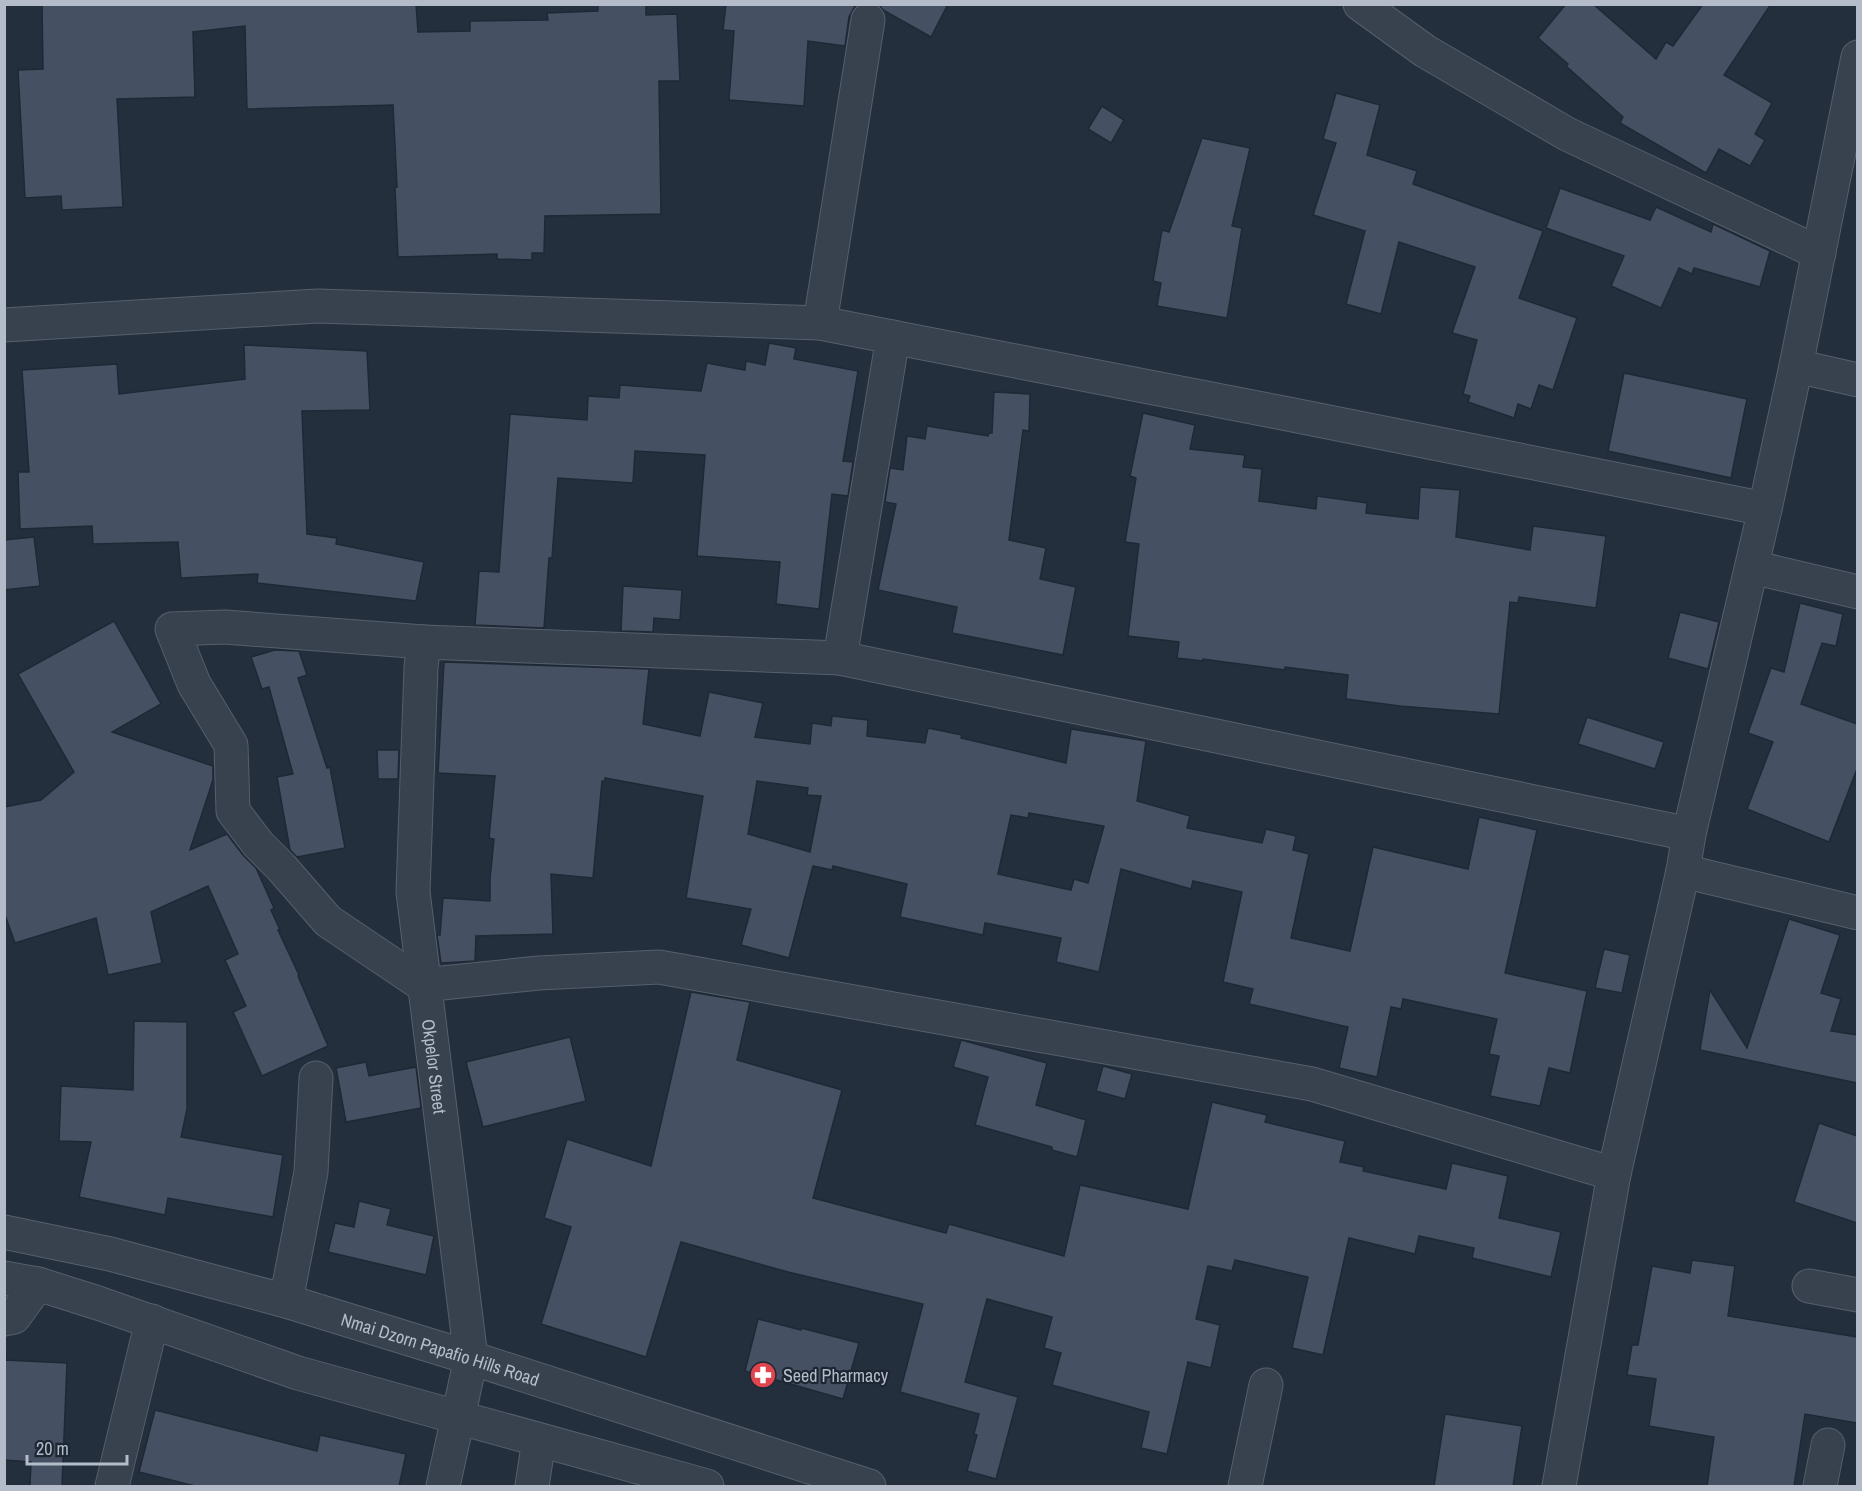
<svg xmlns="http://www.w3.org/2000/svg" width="1862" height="1491" viewBox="0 0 1862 1491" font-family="'Archivo Narrow',sans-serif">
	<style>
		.building { fill: #455162; stroke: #1f2835; stroke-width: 1.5; fill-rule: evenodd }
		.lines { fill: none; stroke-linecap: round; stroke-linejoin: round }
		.minor-casing { stroke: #565f6c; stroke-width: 35 }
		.minor { stroke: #38414e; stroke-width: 33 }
		.labels { text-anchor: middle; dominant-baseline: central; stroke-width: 4.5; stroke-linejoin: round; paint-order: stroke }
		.street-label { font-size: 18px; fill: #b4bcc9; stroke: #1d2633 }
		.poi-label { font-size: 18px; fill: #b4bcc9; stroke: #1d2633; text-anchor: start }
	</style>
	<rect width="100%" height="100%" fill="#242f3e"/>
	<!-- building -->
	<g class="building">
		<path d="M 42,4 L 416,4 L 418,32 L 470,31 L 470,21 L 548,20 L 547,13 L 598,11 L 598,4 L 646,4 L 646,15 L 677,14 L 680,81 L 659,81 L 661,214 L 545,216 L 544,253 L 532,253 L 532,260 L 497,259 L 497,254 L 398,257 L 395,187 L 397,187 L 393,105 L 247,109 L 245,26 L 193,32 L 195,97 L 117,99 L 123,207 L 62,210 L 61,196 L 25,198 L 18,70 L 43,69 Z"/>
		<path d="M 726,4 L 856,4 L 849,17 L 845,46 L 808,41 L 804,106 L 729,100 L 734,31 L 723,30 Z"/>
		<path d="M 878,4 L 948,4 L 931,37 L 883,10 Z"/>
		<path d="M 1566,4 L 1593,4 L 1656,59 L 1666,42 L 1673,46 L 1703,4 L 1771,4 L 1724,75 L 1772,103 L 1755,134 L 1765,140 L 1750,166 L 1719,149 L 1706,173 L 1620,123 L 1623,117 L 1566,66 L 1568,64 L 1538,38 Z"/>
		<path d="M 1336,93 L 1380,105 L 1367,155 L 1417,171 L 1413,184 L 1543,231 L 1519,298 L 1577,318 L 1553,390 L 1539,385 L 1531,409 L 1518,404 L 1514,418 L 1468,402 L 1470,396 L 1463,394 L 1477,340 L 1452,333 L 1475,267 L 1399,242 L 1381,314 L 1346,304 L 1365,231 L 1313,215 L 1336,143 L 1323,139 Z"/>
		<path d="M 1102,106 L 1124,120 L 1111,143 L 1088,129 Z"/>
		<path d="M 1202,138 L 1250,148 L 1232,226 L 1242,228 L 1227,318 L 1157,306 L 1161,283 L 1153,281 L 1162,230 L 1169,232 Z"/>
		<path d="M 1560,188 L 1650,220 L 1656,207 L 1711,232 L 1713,224 L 1770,251 L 1760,287 L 1694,268 L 1692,274 L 1679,268 L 1661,308 L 1611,286 L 1624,256 L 1546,228 Z"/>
		<path d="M 769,343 L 796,348 L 794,359 L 858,371 L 843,461 L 853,462 L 848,496 L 832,494 L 819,609 L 776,604 L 780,562 L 697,556 L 705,455 L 635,451 L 633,483 L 558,478 L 552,558 L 549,558 L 544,628 L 475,625 L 479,571 L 499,572 L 510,414 L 587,420 L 588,396 L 619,398 L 620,385 L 701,391 L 707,363 L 745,370 L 746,361 L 765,365 Z"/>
		<path d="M 244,345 L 367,351 L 370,410 L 302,411 L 307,534 L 337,538 L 336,544 L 424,562 L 416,601 L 257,583 L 258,574 L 181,578 L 178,542 L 93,544 L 92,526 L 20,529 L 18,472 L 29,472 L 22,370 L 117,364 L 119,394 L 245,379 Z"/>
		<path d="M 1624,373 L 1747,399 L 1731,478 L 1608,451 Z"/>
		<path d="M 994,392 L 1030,394 L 1029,431 L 1023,430 L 1009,540 L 1046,548 L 1040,579 L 1076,587 L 1063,655 L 952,633 L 957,607 L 878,590 L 896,504 L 885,502 L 890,468 L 903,470 L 907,436 L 925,439 L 927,426 L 988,436 L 989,433 L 992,433 Z"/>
		<path d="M 1143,413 L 1195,425 L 1190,449 L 1245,455 L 1243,467 L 1262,469 L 1259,501 L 1316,509 L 1317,496 L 1367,503 L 1366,513 L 1418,519 L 1420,487 L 1460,490 L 1456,537 L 1530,550 L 1533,526 L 1606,536 L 1596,608 L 1519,597 L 1518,603 L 1510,602 L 1499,714 L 1400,706 L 1346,699 L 1348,675 L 1285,667 L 1285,670 L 1203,659 L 1203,661 L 1177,658 L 1179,642 L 1128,636 L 1139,544 L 1125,542 L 1136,478 L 1130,476 Z"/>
		<path d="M 34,537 L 40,586 L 4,590 L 4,540 Z"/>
		<path d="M 623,586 L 682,590 L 680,620 L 654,618 L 653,632 L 621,631 Z"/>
		<path d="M 1800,603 L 1843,614 L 1836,646 L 1822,643 L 1801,704 L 1857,724 L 1857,769 L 1829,842 L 1747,809 L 1773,742 L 1748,733 L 1771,668 L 1784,672 Z"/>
		<path d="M 1680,612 L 1719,622 L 1708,669 L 1668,658 Z"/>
		<path d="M 114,621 L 161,704 L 112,732 L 213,766 L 213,780 L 190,850 L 227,834 L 243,855 L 256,868 L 274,908 L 271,910 L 280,930 L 278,930 L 299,975 L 298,976 L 328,1046 L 262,1076 L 233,1012 L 246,1006 L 225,960 L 238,954 L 208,886 L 151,912 L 162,963 L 108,975 L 96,918 L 15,943 L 4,912 L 4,807 L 41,800 L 74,772 L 18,674 Z"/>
		<path d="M 275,650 L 299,651 L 307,675 L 298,678 L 327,768 L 330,767 L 345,848 L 297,857 L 290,850 L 277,777 L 293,774 L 269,687 L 262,689 L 251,657 Z"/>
		<path d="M 444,662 L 649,669 L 643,724 L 700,736 L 709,692 L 763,703 L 755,737 L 810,744 L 812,723 L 831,726 L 832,716 L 868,720 L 867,736 L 925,743 L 928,728 L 962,735 L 961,738 L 1066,763 L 1071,729 L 1146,741 L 1137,801 L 1190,816 L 1187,828 L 1262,843 L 1266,829 L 1296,836 L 1293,850 L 1309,854 L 1291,938 L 1350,951 L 1373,847 L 1468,869 L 1479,817 L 1537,830 L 1505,973 L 1587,991 L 1570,1073 L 1549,1068 L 1540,1106 L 1490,1096 L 1499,1056 L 1489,1054 L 1497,1019 L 1403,999 L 1401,1009 L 1391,1007 L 1377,1077 L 1339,1068 L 1348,1027 L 1249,1004 L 1253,989 L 1223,982 L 1242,892 L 1193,881 L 1191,889 L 1121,869 L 1099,972 L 1056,962 L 1061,938 L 985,923 L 983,935 L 900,917 L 907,884 L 833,866 L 832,870 L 813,866 L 789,958 L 741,945 L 751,909 L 686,898 L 703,796 L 605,778 L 605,781 L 602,781 L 593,878 L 551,874 L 553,934 L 476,936 L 475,961 L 441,963 L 437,935 L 440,935 L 443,898 L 490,901 L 490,879 L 494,839 L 489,838 L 495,776 L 438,773 ZM 757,781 L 808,788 L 807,795 L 821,796 L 810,852 L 748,834 ZM 1029,813 L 1104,826 L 1088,883 L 1074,879 L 1071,890 L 998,874 L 1011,815 L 1028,818 Z"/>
		<path d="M 1587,717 L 1664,742 L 1655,769 L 1578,744 Z"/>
		<path d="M 377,750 L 399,750 L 398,779 L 378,779 Z"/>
		<path d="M 1789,919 L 1840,935 L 1821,993 L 1841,999 L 1831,1031 L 1857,1035 L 1857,1083 L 1700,1050 L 1710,990 L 1747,1048 Z"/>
		<path d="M 1604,949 L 1630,955 L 1622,993 L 1595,988 Z"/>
		<path d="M 691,992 L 750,1002 L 737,1060 L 842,1090 L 813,1198 L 946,1233 L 949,1224 L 1064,1256 L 1080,1185 L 1188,1209 L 1212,1102 L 1267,1115 L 1265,1122 L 1345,1141 L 1340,1162 L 1364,1167 L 1363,1171 L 1446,1189 L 1452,1163 L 1508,1176 L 1499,1218 L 1561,1232 L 1551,1277 L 1472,1258 L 1474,1248 L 1419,1236 L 1415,1254 L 1349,1238 L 1323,1355 L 1292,1348 L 1308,1277 L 1235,1260 L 1232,1271 L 1208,1266 L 1196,1319 L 1220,1325 L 1211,1368 L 1188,1362 L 1167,1454 L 1141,1448 L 1149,1412 L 1052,1385 L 1061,1353 L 1044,1348 L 1052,1317 L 987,1299 L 965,1382 L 1018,1397 L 996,1479 L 967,1471 L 977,1435 L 974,1434 L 979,1414 L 900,1392 L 923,1304 L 788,1272 L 681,1242 L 646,1357 L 541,1324 L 571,1227 L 544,1218 L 567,1139 L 651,1166 Z"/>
		<path d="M 134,1021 L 187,1022 L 187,1109 L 181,1137 L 283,1155 L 273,1217 L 168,1198 L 165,1215 L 79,1197 L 91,1142 L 59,1141 L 61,1086 L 133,1090 Z"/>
		<path d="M 570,1037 L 586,1101 L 483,1127 L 466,1062 Z"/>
		<path d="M 961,1040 L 1047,1063 L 1036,1105 L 1086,1120 L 1077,1157 L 1052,1150 L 1052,1147 L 975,1125 L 988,1077 L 953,1067 Z"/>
		<path d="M 366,1062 L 369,1076 L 416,1067 L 421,1108 L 346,1122 L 336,1068 Z"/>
		<path d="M 1103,1066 L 1132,1074 L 1125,1099 L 1096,1091 Z"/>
		<path d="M 1819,1123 L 1857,1136 L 1857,1223 L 1794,1202 Z"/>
		<path d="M 359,1201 L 391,1209 L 387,1225 L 434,1236 L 426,1275 L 328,1252 L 335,1223 L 354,1227 Z"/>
		<path d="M 1692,1260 L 1735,1266 L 1728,1316 L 1857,1337 L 1857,1423 L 1805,1414 L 1794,1486 L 1707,1486 L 1714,1437 L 1649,1426 L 1656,1379 L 1627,1375 L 1632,1345 L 1638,1345 L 1652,1266 L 1690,1273 Z"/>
		<path d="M 758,1319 L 801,1330 L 801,1328 L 859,1343 L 843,1399 L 745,1371 Z"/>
		<path d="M 4,1360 L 67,1363 L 62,1486 L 30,1486 L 31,1462 L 4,1460 Z"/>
		<path d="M 155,1410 L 317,1451 L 320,1435 L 406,1454 L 399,1486 L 195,1486 L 139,1472 Z"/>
		<path d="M 1445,1414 L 1522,1426 L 1513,1486 L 1434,1486 Z"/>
	</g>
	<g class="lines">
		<defs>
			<g id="minor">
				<path d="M 1360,4 L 1425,51 L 1567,134 L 1819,253"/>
				<path d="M 820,323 L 868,20"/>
				<path d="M 4,325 L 318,306 L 820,323 L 1283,413 L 1765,509"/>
				<path d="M 1796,366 L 1858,380"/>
				<path d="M 1752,567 L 1858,592"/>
				<path id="s1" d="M 424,642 L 421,667 L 413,892 L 471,1358 L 443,1486"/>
				<path d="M 840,658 L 893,337"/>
				<path d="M 1683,871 L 1858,913"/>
				<path d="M 1614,1174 L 1312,1084 L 659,967 L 539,973 L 423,985 L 328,921 L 281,867 L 258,844 L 233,811 L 231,745 L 194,684 L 172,629 L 225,627 L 424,642 L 840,658 L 1689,834"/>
				<path id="s2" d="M 4,1232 L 110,1254 L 286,1301 L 471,1358 L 869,1486"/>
				<path d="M 4,1278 L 38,1284 L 98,1303 L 298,1373 L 707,1486"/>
				<path d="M 1809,1286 L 1858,1295"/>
				<path d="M 286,1301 L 311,1172 L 316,1078"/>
				<path d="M 4,1319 L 14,1317 L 38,1284"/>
				<path d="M 112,1486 L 152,1321"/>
				<path d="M 532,1486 L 539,1440"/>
				<path d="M 1245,1486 L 1266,1385"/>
				<path d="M 1559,1486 L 1614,1174 L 1683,871 L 1689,834 L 1765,509 L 1796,366 L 1858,57"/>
				<path d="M 1820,1486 L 1828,1445"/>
			</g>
		</defs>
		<!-- minor casing -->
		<use href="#minor" class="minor-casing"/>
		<!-- minor -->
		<use href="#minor" class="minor"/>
	</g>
	<!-- icons -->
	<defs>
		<symbol id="pharmacy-disc" viewBox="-11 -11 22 22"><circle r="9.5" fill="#e0444e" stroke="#1d2633"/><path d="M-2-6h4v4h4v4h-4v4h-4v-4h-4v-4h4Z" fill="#fff"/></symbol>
	</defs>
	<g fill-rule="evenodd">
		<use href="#pharmacy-disc" x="748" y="1360" width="30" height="30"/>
	</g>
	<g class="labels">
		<!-- street labels -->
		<g class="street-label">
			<text stroke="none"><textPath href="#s1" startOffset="426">Okpelor Street</textPath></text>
			<text stroke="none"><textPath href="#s2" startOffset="452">Nmai Dzorn Papafio Hills Road</textPath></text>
		</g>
		<!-- poi labels -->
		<g class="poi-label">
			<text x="783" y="1375">Seed Pharmacy</text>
		</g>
	</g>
	<!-- border -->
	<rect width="1862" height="1491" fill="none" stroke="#b4bcc9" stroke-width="12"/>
	<!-- scale -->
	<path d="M27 1455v9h100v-9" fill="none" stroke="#b4bcc9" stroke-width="3"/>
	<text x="36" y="1455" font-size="18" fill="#b4bcc9" stroke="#1d2633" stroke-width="4.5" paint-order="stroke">20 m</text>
</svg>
